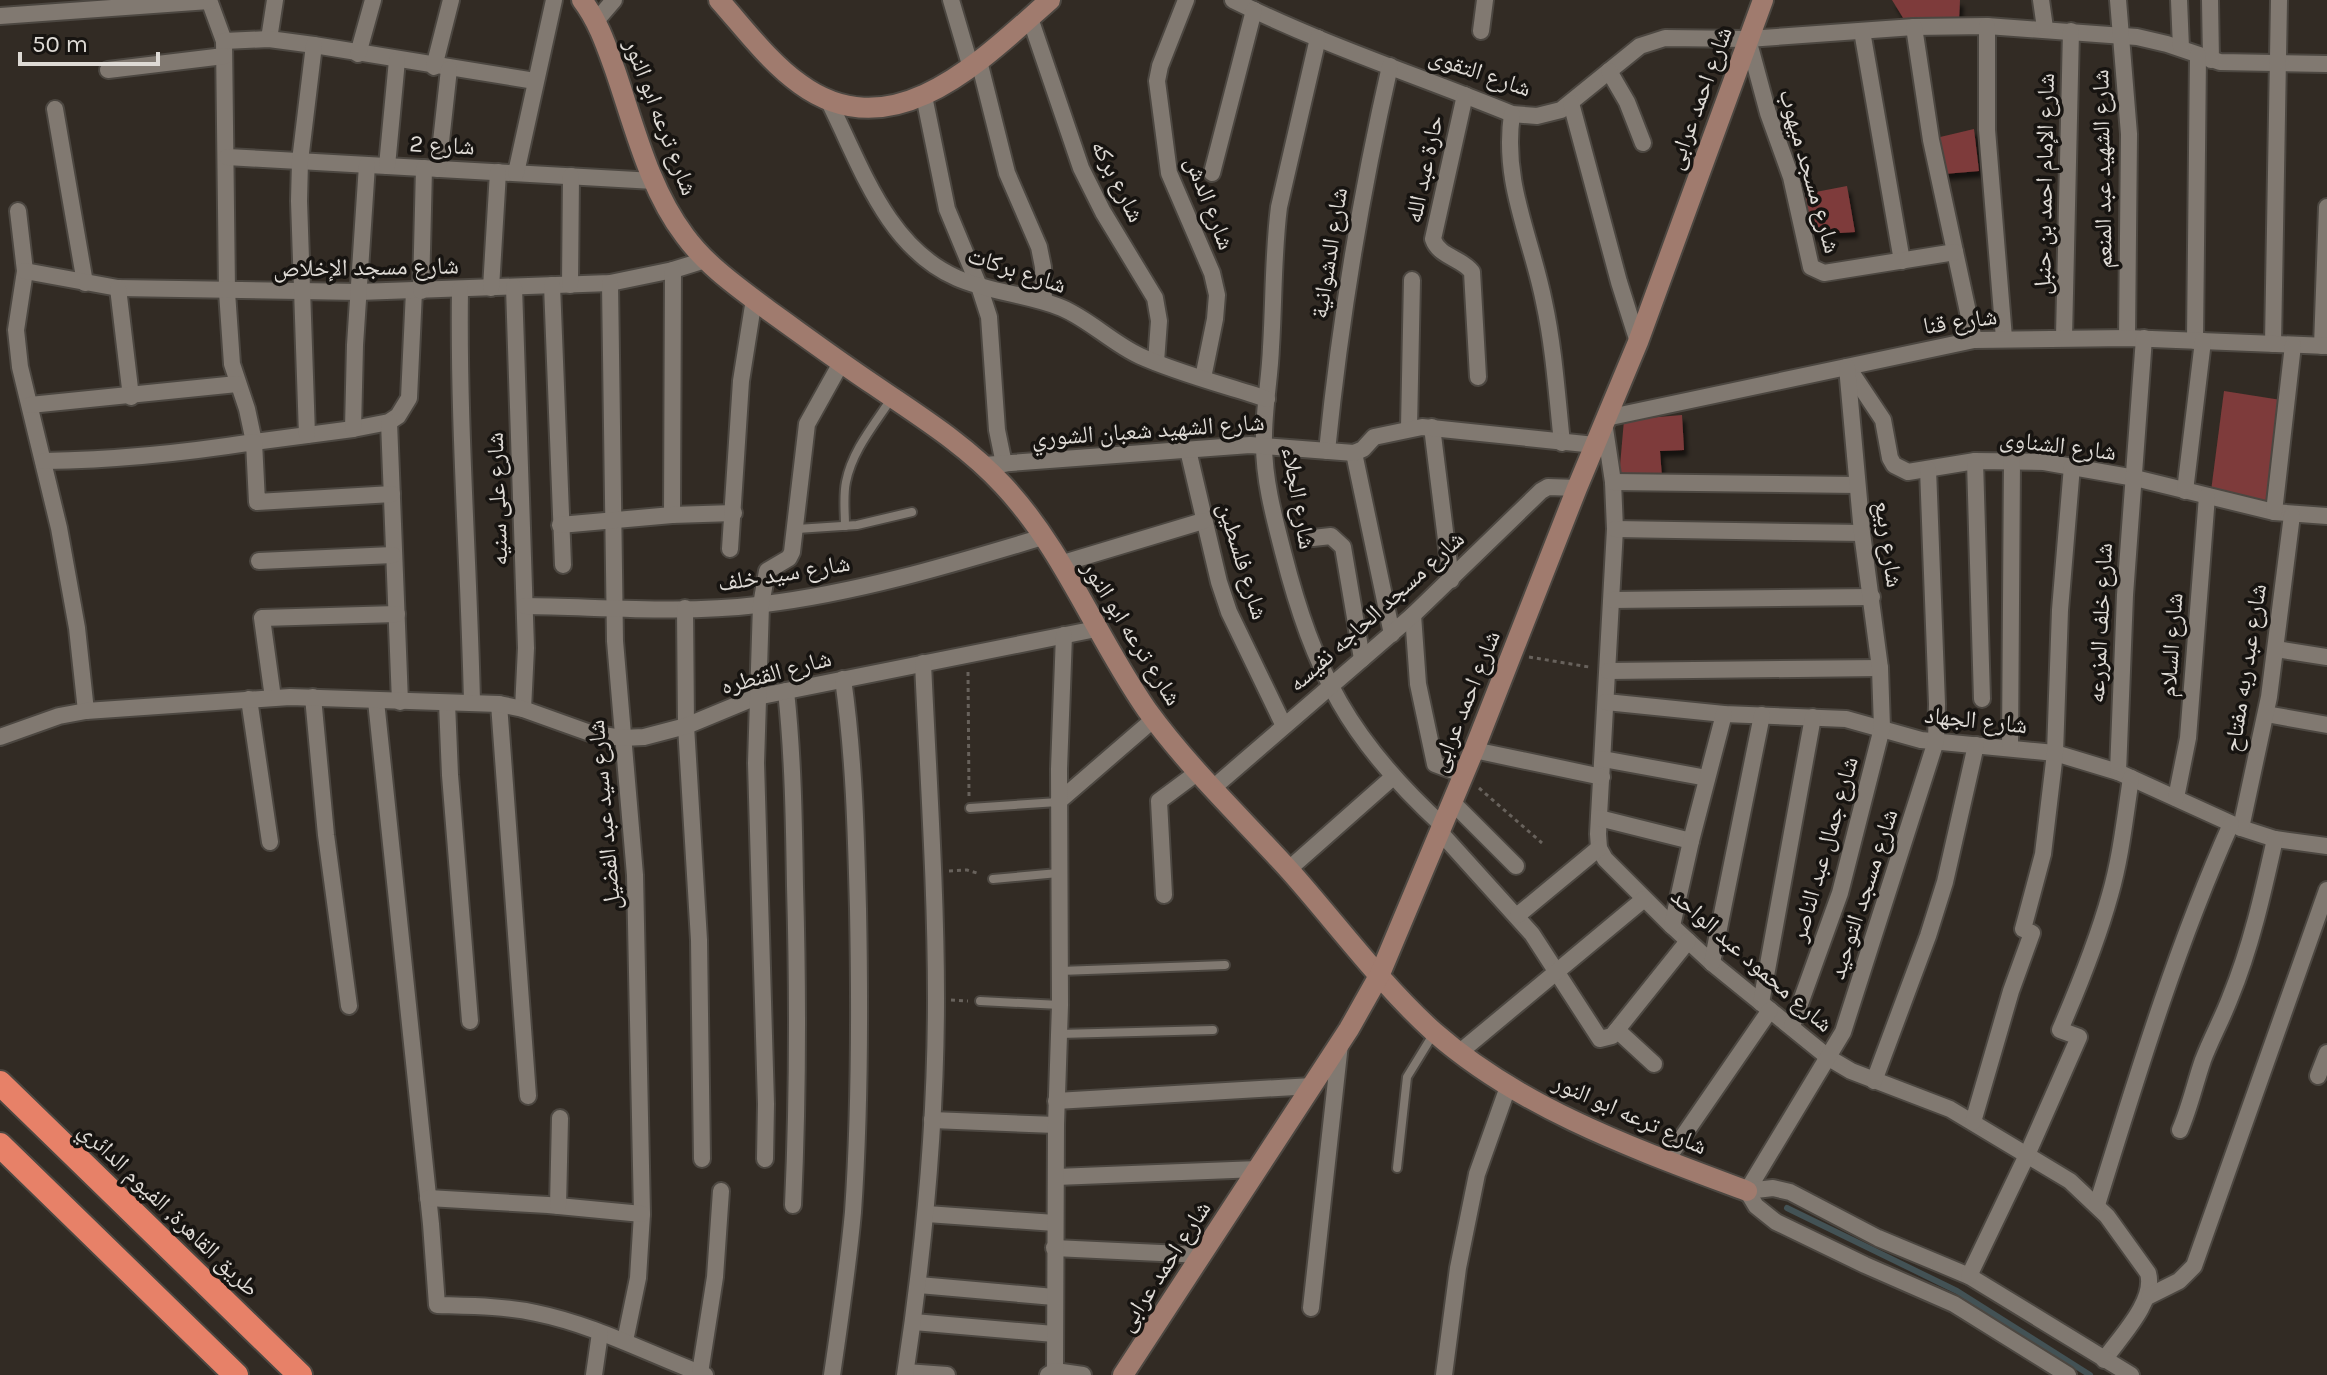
<svg xmlns="http://www.w3.org/2000/svg" width="2327" height="1375" viewBox="0 0 2327 1375" font-family="Karla,'Noto Naskh Arabic',sans-serif">
	<style>
		.lines { fill: none; stroke-linecap: round; stroke-linejoin: round }
		.stream { stroke: #435255; stroke-width: 6 }
		.building { fill: #7e3b3b; filter: url(#shadow) }
		.lane-casing { stroke: #4c4741; stroke-width: 12 }
		.street-casing { stroke: #4c4741; stroke-width: 20 }
		.secondary-casing { stroke: #4c4741; stroke-width: 24 }
		.highway-casing { stroke: #4c4741; stroke-width: 28 }
		.path { stroke: #68625c; stroke-width: 3; stroke-dasharray: 4 4; stroke-linecap: butt }
		.lane { stroke: #817971; stroke-width: 8 }
		.street { stroke: #817971; stroke-width: 16 }
		.secondary { stroke: #a07b6e; stroke-width: 20 }
		.highway { stroke: #e78168; stroke-width: 24 }
		.labels { text-anchor: middle; dominant-baseline: central; stroke-width: 7; stroke-linejoin: round; paint-order: stroke }
		.street-label { font-size: 24px; fill: #dedad5; stroke: #171411 }
	</style>
	<defs>
		<filter id="shadow"><feDropShadow dx="3.5" dy="6" stdDeviation="2" flood-color="#0009"/></filter>
	</defs>
	<rect width="100%" height="100%" fill="#322b24"/>
	<g class="lines">
		<!-- stream -->
		<path class="stream" d="M 1787,1208 L 1957,1291 L 2090,1375"/>
	</g>
	<!-- building -->
	<g class="building">
		<path d="M 1892,0 L 1960,0 L 1959,20 L 1905,21 Z"/>
		<path d="M 1974,129 L 1979,171 L 1944,174 L 1936,138 Z"/>
		<path d="M 1847,186 L 1855,232 L 1809,235 L 1800,195 Z"/>
		<path d="M 2224,391 L 2281,400 L 2269,504 L 2211,491 Z"/>
		<path d="M 1682,415 L 1684,450 L 1660,451 L 1662,477 L 1619,477 L 1624,420 Z"/>
	</g>
	<g class="lines">
		<defs>
			<g id="lane">
				<path d="M 845,526 C 845,512 843,496 846,482 C 852,451 874,425 891,399"/>
				<path d="M 797,529 L 857,525 L 912,512"/>
				<path d="M 970,808 L 1058,802"/>
				<path d="M 993,879 L 1058,873"/>
				<path d="M 1060,971 L 1225,965"/>
				<path d="M 980,1001 L 1060,1005"/>
				<path d="M 1059,1034 L 1213,1030"/>
				<path d="M 1397,1168 L 1407,1077 L 1434,1033"/>
			</g>
			<g id="street">
				<path d="M 209,0 L 224,41 L 227,292 L 232,364 L 247,409 L 254,442 L 353,429 L 389,422 L 398,416 L 409,398 L 414,291"/>
				<path d="M 951,0 L 971,68"/>
				<path d="M 1186,0 L 1160,66 L 1157,81 L 1169,173 L 1212,273 L 1217,295 L 1215,319 L 1203,378"/>
				<path d="M 1233,0 C 1323,45 1419,76 1512,114 L 1537,116 L 1561,110 L 1640,46 L 1665,38 L 1748,39 L 1914,27 L 1987,26 L 2137,37 L 2167,44 L 2220,62 L 2327,64"/>
				<path d="M 2041,0 L 2045,28"/>
				<path d="M 2118,0 L 2129,134 L 2127,338"/>
				<path d="M 2179,0 L 2181,48"/>
				<path d="M 2210,0 L 2211,60"/>
				<path d="M 0,16 L 209,1"/>
				<path d="M 1030,18 L 1081,168 L 1103,212 L 1155,298 L 1159,321 L 1156,362"/>
				<path d="M 596,21 L 614,0"/>
				<path d="M 1987,26 L 1987,130 L 2004,338"/>
				<path d="M 1914,27 L 1931,140 L 1974,340"/>
				<path d="M 1481,31 L 1485,0"/>
				<path d="M 1862,31 L 1902,261"/>
				<path d="M 1318,38 L 1279,207 C 1273,254 1274,300 1271,347 C 1270,379 1263,412 1264,444 C 1264,480 1274,517 1283,552 C 1314,673 1350,741 1443,826"/>
				<path d="M 269,39 L 275,0"/>
				<path d="M 1748,39 L 1768,113 L 1791,177 L 1811,267 L 1824,273 L 1955,252"/>
				<path d="M 224,41 L 269,39 L 314,45 L 535,81"/>
				<path d="M 358,54 L 373,0"/>
				<path d="M 979,61 L 1007,173 L 1039,247 L 1043,267 L 1044,301"/>
				<path d="M 434,67 L 451,0"/>
				<path d="M 108,70 L 224,56"/>
				<path d="M 1609,71 L 1627,102 L 1643,143"/>
				<path d="M 1465,95 L 1433,239 C 1439,257 1462,258 1472,272 L 1478,377"/>
				<path d="M 924,96 L 947,209 L 979,286 L 989,317 L 997,430 L 1004,464"/>
				<path d="M 828,100 C 861,165 886,247 957,278 C 991,293 1028,294 1062,308 C 1090,320 1112,343 1140,356 C 1180,374 1225,385 1267,399"/>
				<path d="M 1571,103 L 1619,282 L 1638,342"/>
				<path d="M 55,109 L 85,283"/>
				<path d="M 1512,114 C 1502,183 1531,236 1544,302 C 1554,348 1557,396 1562,443"/>
				<path d="M 227,157 L 654,181"/>
				<path d="M 387,166 L 397,60"/>
				<path d="M 438,169 L 449,69"/>
				<path d="M 516,173 L 554,0"/>
				<path d="M 1212,173 L 1254,10"/>
				<path d="M 18,211 L 25,271 L 16,330 L 20,367 L 59,528 L 77,628 L 86,711"/>
				<path d="M 25,271 L 118,288 L 359,292 L 610,283 L 673,270 L 705,260"/>
				<path d="M 610,283 L 615,641 L 635,875 L 642,1214 L 638,1278 L 625,1341"/>
				<path d="M 552,285 L 563,565"/>
				<path d="M 570,285 L 571,176"/>
				<path d="M 514,287 L 526,648 L 523,709"/>
				<path d="M 118,288 L 131,397"/>
				<path d="M 491,288 L 498,172"/>
				<path d="M 460,289 C 458,427 469,565 472,702"/>
				<path d="M 421,291 L 424,168"/>
				<path d="M 2064,337 L 2071,31"/>
				<path d="M 2195,341 L 2198,55"/>
				<path d="M 2273,344 L 2279,0"/>
				<path d="M 2322,346 L 2327,207"/>
				<path d="M 1849,369 L 1883,420 L 1890,458 L 1894,465 L 1908,472 L 1975,461 L 2044,462 L 2135,478 L 2274,512 L 2327,516"/>
				<path d="M 30,405 L 237,384"/>
				<path d="M 1606,418 L 1974,340 L 2127,338 L 2327,346"/>
				<path d="M 389,422 L 400,702"/>
				<path d="M 1604,422 L 1613,482 L 1615,529 L 1598,834 L 1599,848 L 1605,859 L 1672,926 L 1712,963 L 1829,1058 L 1851,1071 L 1950,1109 L 2070,1181 L 2107,1216 L 2148,1273 C 2156,1301 2120,1337 2104,1360"/>
				<path d="M 1432,427 L 1451,580"/>
				<path d="M 1409,428 L 1412,280"/>
				<path d="M 353,429 L 355,345 L 367,165"/>
				<path d="M 307,435 L 299,201 L 300,161 L 314,45"/>
				<path d="M 1188,450 L 1219,582 L 1229,612 L 1284,726"/>
				<path d="M 1327,451 C 1340,321 1361,193 1390,66"/>
				<path d="M 1354,453 L 1392,634"/>
				<path d="M 44,461 C 115,460 184,453 254,442 L 257,502 L 392,494"/>
				<path d="M 1975,461 L 1982,699"/>
				<path d="M 984,465 L 1250,445 L 1354,453 L 1363,449 L 1374,437 L 1422,427 L 1595,445"/>
				<path d="M 1613,482 L 1857,485"/>
				<path d="M 2185,491 L 2203,341"/>
				<path d="M 2274,512 L 2293,345"/>
				<path d="M 672,515 L 673,270"/>
				<path d="M 560,525 L 672,515 L 734,513"/>
				<path d="M 1615,529 L 1862,533"/>
				<path d="M 1313,538 L 1331,536 L 1343,547 L 1362,659"/>
				<path d="M 730,549 L 741,381 L 754,299"/>
				<path d="M 259,561 L 393,555"/>
				<path d="M 1060,564 L 1203,521"/>
				<path d="M 1612,600 L 1872,597"/>
				<path d="M 525,606 C 602,607 681,614 757,605 C 854,594 950,565 1043,537"/>
				<path d="M 685,608 L 686,726 L 699,940 L 702,1159"/>
				<path d="M 1413,615 L 1418,684 L 1435,764 L 1464,775"/>
				<path d="M 2276,649 L 2327,657"/>
				<path d="M 1608,671 L 1880,668"/>
				<path d="M 786,691 C 793,756 794,821 795,886 C 798,993 798,1098 793,1205"/>
				<path d="M 313,697 L 326,835 L 349,1006"/>
				<path d="M 273,698 L 262,618 L 397,614"/>
				<path d="M 249,699 L 270,842"/>
				<path d="M 376,701 L 431,1224 L 437,1305 C 471,1306 503,1306 536,1313 C 595,1325 649,1354 705,1375"/>
				<path d="M 1606,702 L 1724,714 L 1846,719 L 1921,740 L 2055,753 L 2118,772 L 2241,828 L 2275,839 L 2327,846"/>
				<path d="M 447,703 L 450,775 L 470,1021"/>
				<path d="M 499,704 L 528,1096"/>
				<path d="M 2266,714 L 2327,725"/>
				<path d="M 0,737 L 59,716 L 86,711 L 290,697 L 499,704 L 523,709 L 590,733 L 622,738 L 644,737 L 686,726 L 756,697 L 1096,629"/>
				<path d="M 2010,748 L 2012,460"/>
				<path d="M 1474,750 L 1602,777"/>
				<path d="M 1603,759 L 1707,778"/>
				<path d="M 2118,772 L 2125,595 L 2144,338"/>
				<path d="M 1213,788 L 1413,615 L 1541,491 L 1548,487 L 1577,488"/>
				<path d="M 2176,798 L 2188,738 L 2207,496"/>
				<path d="M 1058,802 L 1154,719"/>
				<path d="M 1453,803 L 1516,866"/>
				<path d="M 1599,818 L 1691,841"/>
				<path d="M 2241,828 L 2269,697 L 2292,515"/>
				<path d="M 1440,832 L 1532,934 L 1600,1039 L 1612,1036 L 1688,941"/>
				<path d="M 1289,869 L 1393,777"/>
				<path d="M 1164,895 L 1159,801 L 1198,772"/>
				<path d="M 1518,915 L 1599,848"/>
				<path d="M 1672,926 L 1691,841 L 1724,714"/>
				<path d="M 1712,963 L 1762,715"/>
				<path d="M 1761,1003 L 1813,717"/>
				<path d="M 1792,1026 L 1840,893 L 1882,728 L 1880,668 L 1862,533 L 1847,367"/>
				<path d="M 1617,1030 L 1654,1064"/>
				<path d="M 1460,1052 L 1644,899"/>
				<path d="M 2318,1076 L 2327,1053"/>
				<path d="M 1874,1081 L 1928,936 L 1945,882 L 1976,745"/>
				<path d="M 1056,1101 L 1312,1086"/>
				<path d="M 932,1120 L 1056,1125"/>
				<path d="M 1973,1122 L 2011,991 L 2032,933 L 2023,929 L 2043,854 L 2055,753 L 2060,610 L 2072,466"/>
				<path d="M 2180,1130 C 2190,1107 2195,1083 2203,1060 C 2211,1039 2222,1019 2230,998 C 2251,947 2263,893 2275,839"/>
				<path d="M 765,1159 L 766,1104 L 756,763 L 761,605 L 767,571 L 789,558 L 792,552 L 807,424 L 841,363"/>
				<path d="M 1666,1161 L 1770,1010"/>
				<path d="M 1056,1177 L 1258,1169"/>
				<path d="M 1747,1191 L 1843,1032 L 1936,741 L 1937,704 L 1928,469"/>
				<path d="M 1747,1191 L 1773,1188 L 1790,1192 L 1878,1238 L 1969,1276 L 2131,1375"/>
				<path d="M 1747,1191 L 1756,1206 L 1776,1222 L 1865,1265 L 1954,1304 L 2068,1375"/>
				<path d="M 428,1198 L 548,1205 L 642,1214"/>
				<path d="M 2097,1205 C 2137,1076 2176,947 2231,824"/>
				<path d="M 558,1206 L 560,1118"/>
				<path d="M 927,1214 L 1055,1223"/>
				<path d="M 1054,1248 L 1203,1255"/>
				<path d="M 1969,1276 L 2027,1155 L 2079,1037 L 2060,1030 C 2079,986 2097,942 2110,895 C 2121,857 2125,817 2131,778"/>
				<path d="M 919,1285 L 1054,1297"/>
				<path d="M 2149,1296 L 2179,1281 L 2194,1266 L 2327,890"/>
				<path d="M 1311,1308 L 1340,1044"/>
				<path d="M 914,1322 L 1054,1334"/>
				<path d="M 1055,1371 L 1056,1125 L 1060,1005 L 1059,769 L 1064,635"/>
				<path d="M 906,1372 L 947,1375"/>
				<path d="M 700,1373 L 715,1277 L 721,1191"/>
				<path d="M 594,1375 L 600,1333"/>
				<path d="M 832,1375 C 840,1321 848,1267 853,1212 C 860,1112 860,1010 858,909 C 856,832 854,756 843,679"/>
				<path d="M 905,1375 C 924,1250 936,1125 936,998 C 936,887 928,775 923,663"/>
				<path d="M 1048,1375 L 1055,1371 L 1083,1375"/>
				<path d="M 1444,1375 L 1458,1268 L 1477,1174 L 1509,1084"/>
			</g>
			<g id="secondary">
				<path d="M 582,0 C 598,21 606,45 615,70 C 634,125 649,189 685,236 C 707,266 739,288 768,310 C 803,335 838,361 874,385 C 919,416 965,444 1003,485 C 1064,550 1096,637 1147,710 C 1189,768 1242,818 1290,871 C 1337,924 1381,984 1434,1032 C 1523,1110 1638,1150 1747,1191"/>
				<path d="M 719,0 C 744,28 769,62 800,84 C 893,152 983,59 1050,0"/>
				<path d="M 1123,1375 L 1349,1029 L 1380,974 L 1474,750 L 1577,488 L 1638,342 L 1763,0"/>
			</g>
			<g id="highway">
				<path d="M 0,1083 L 300,1375"/>
				<path d="M 0,1145 L 236,1375"/>
			</g>
		</defs>
		<!-- lane casing -->
		<use href="#lane" class="lane-casing"/>
		<!-- street casing -->
		<use href="#street" class="street-casing"/>
		<!-- secondary casing -->
		<use href="#secondary" class="secondary-casing"/>
		<!-- highway casing -->
		<use href="#highway" class="highway-casing"/>
		<!-- path -->
		<g class="path">
			<path d="M 1529,657 L 1589,667"/>
			<path d="M 968,672 L 969,796"/>
			<path d="M 1479,788 L 1542,843"/>
			<path d="M 949,871 L 967,870 L 980,874"/>
			<path d="M 951,1000 L 968,1001"/>
		</g>
		<!-- lane -->
		<use href="#lane" class="lane"/>
		<!-- street -->
		<use href="#street" class="street"/>
		<!-- secondary -->
		<use href="#secondary" class="secondary"/>
		<!-- highway -->
		<use href="#highway" class="highway"/>
	</g>
	<g class="labels">
		<!-- street labels -->
		<g class="street-label">
			<text transform="translate(1480 72) rotate(19)">شارع التقوى</text>
			<text transform="translate(1699 98) rotate(-70)">شارع احمد عرابى</text>
			<text transform="translate(661 117) rotate(69)">شارع ترعه ابو النور</text>
			<text transform="translate(442 145) rotate(3)">شارع 2</text>
			<text transform="translate(1424 169) rotate(-78)">حارة عبد الله</text>
			<text transform="translate(2102 169) rotate(-91)">شارع الشهيد عبد المنعم</text>
			<text transform="translate(1810 171) rotate(74)">شارع مسجد ميهوب</text>
			<text transform="translate(1118 181) rotate(63)">شارع بركه</text>
			<text transform="translate(2044 184) rotate(-89)">شارع الإمام احمد بن حنبل</text>
			<text transform="translate(1210 203) rotate(69)">شارع الدش</text>
			<text transform="translate(1329 253) rotate(-81)">شارع الدشوانية</text>
			<text transform="translate(366 267) rotate(-1)">شارع مسجد الإخلاص</text>
			<text transform="translate(1017 270) rotate(18)">شارع بركات</text>
			<text transform="translate(1960 321) rotate(-8)">شارع قنا</text>
			<text transform="translate(1148 430) rotate(-4)">شارع الشهيد شعبان الشوري</text>
			<text transform="translate(2058 445) rotate(7)">شارع الشناوى</text>
			<text transform="translate(1299 498) rotate(80)">شارع الجلاء</text>
			<text transform="translate(497 499) rotate(-92)">شارع على سنيه</text>
			<text transform="translate(1889 544) rotate(82)">شارع ربيع</text>
			<text transform="translate(1243 561) rotate(73)">شارع فلسطين</text>
			<text transform="translate(784 573) rotate(-9)">شارع سيد خلف</text>
			<text transform="translate(1376 611) rotate(-42)">شارع مسجد الحاجه نفيسه</text>
			<text transform="translate(2100 623) rotate(-87)">شارع خلف المزرعه</text>
			<text transform="translate(1132 633) rotate(58)">شارع ترعه ابو النور</text>
			<text transform="translate(2171 645) rotate(-86)">شارع السلام</text>
			<text transform="translate(2245 668) rotate(-81)">شارع عبد ربه مفتاح</text>
			<text transform="translate(776 672) rotate(-15)">شارع القنطره</text>
			<text transform="translate(1465 701) rotate(-68)">شارع احمد عرابى</text>
			<text transform="translate(1976 720) rotate(6)">شارع الجهاد</text>
			<text transform="translate(604 815) rotate(-95)">شارع سيد عبد الفضيل</text>
			<text transform="translate(1824 849) rotate(-74)">شارع جمال عبد الناصر</text>
			<text transform="translate(1863 894) rotate(-72)">شارع مسجد التوحيد</text>
			<text transform="translate(1752 960) rotate(41)">شارع محمود عبد الواحد</text>
			<text transform="translate(1630 1114) rotate(24)">شارع ترعه ابو النور</text>
			<text transform="translate(169 1209) rotate(44)">طريق القاهرة, الفيوم الدائري</text>
			<text transform="translate(1164 1266) rotate(-57)">شارع احمد عرابى</text>
		</g>
	</g>
	<!-- scale -->
	<path d="M20 52v12h138v-12" fill="none" stroke="#dedad5" stroke-width="4"/>
	<text x="32" y="52" font-size="24" fill="#dedad5" stroke="#171411" stroke-width="6" paint-order="stroke">50 m</text>
</svg>
